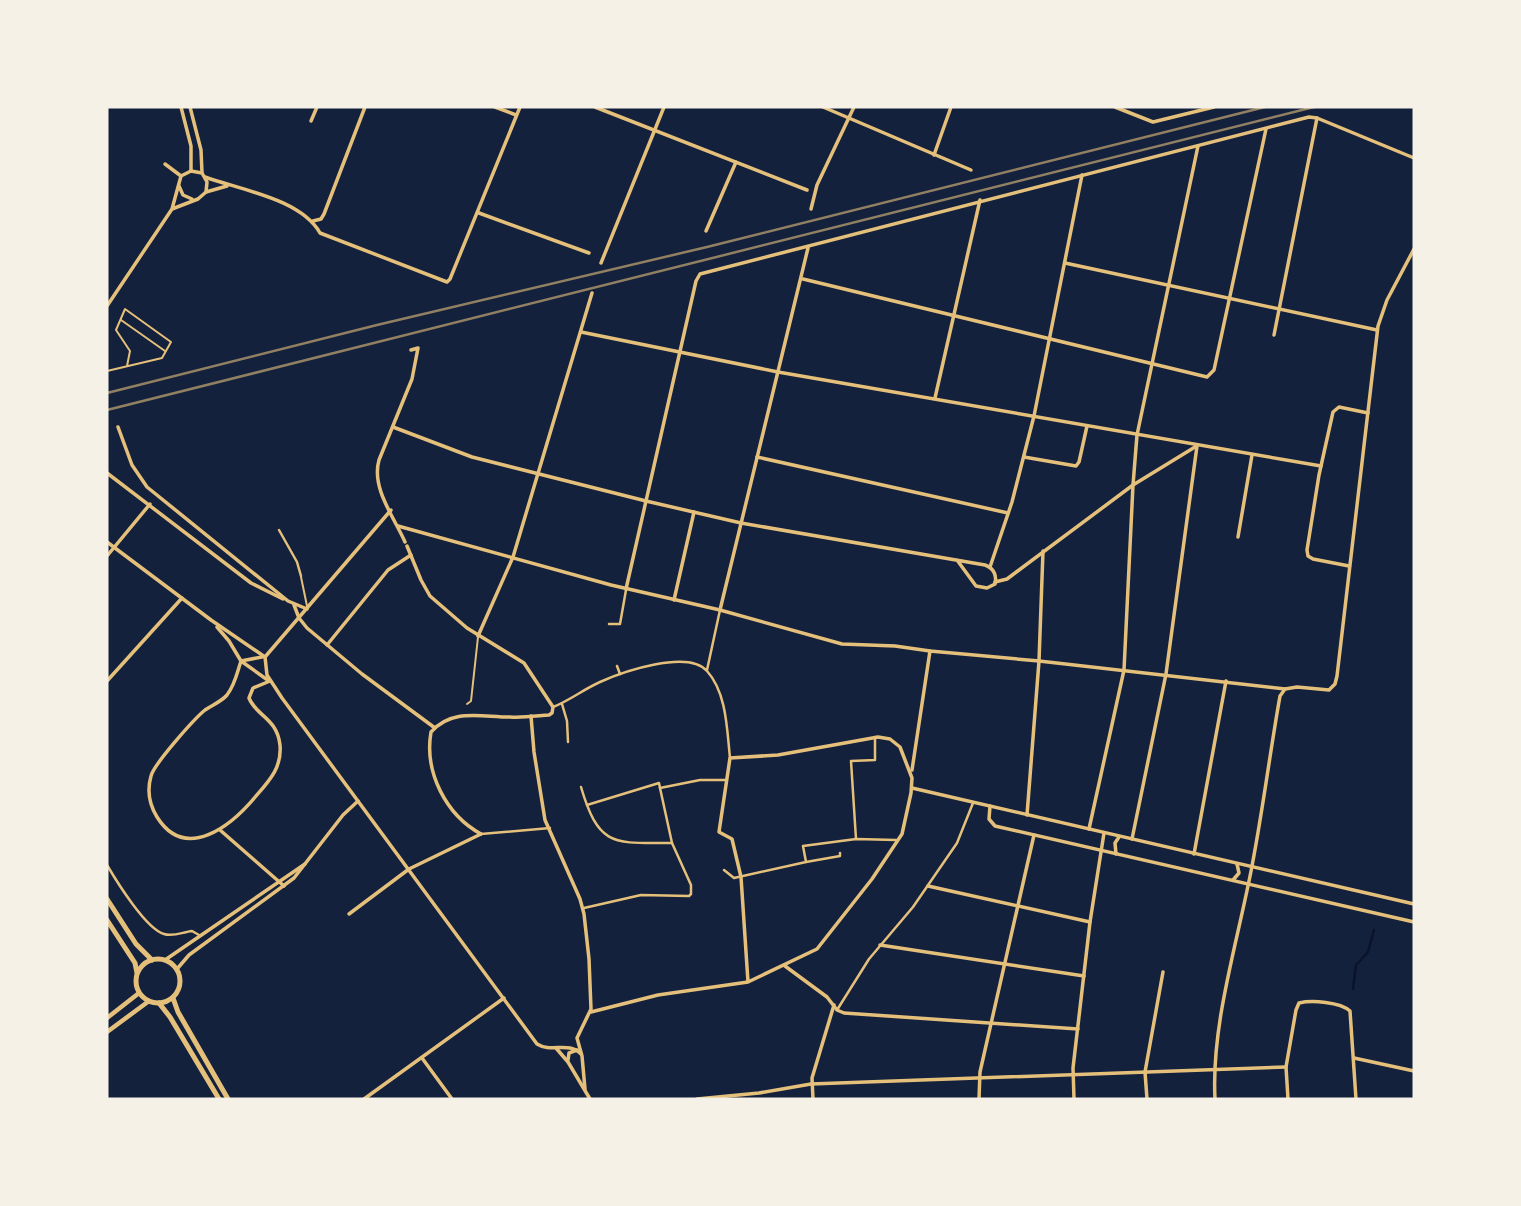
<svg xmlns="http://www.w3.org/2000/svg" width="1521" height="1206" viewBox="0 0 1521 1206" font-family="Figtree,sans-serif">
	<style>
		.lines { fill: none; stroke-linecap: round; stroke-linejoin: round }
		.stream { stroke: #0b132b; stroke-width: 2.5 }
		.service { stroke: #e5c07b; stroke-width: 2 }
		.pedestrian { stroke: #e5c07b; stroke-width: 2.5 }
		.minor { stroke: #e5c07b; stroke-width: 3.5 }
		.tertiary { stroke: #e5c07b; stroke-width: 4.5 }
		.primary { stroke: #e5c07b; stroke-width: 5 }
		.rail { stroke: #918062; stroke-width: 2.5 }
	</style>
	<rect width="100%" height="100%" fill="#14213d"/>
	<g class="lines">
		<!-- stream -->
		<path class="stream" d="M 1353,989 L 1356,965 L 1368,952 L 1374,930"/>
		<!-- service -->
		<g class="service">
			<path d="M 121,320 L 165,351"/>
			<path d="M 107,371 L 162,358 L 171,342 L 125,309 L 116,330 L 130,351 L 127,366"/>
			<path d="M 301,577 L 307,606"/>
			<path d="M 467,704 L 471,701 L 478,637"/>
		</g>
		<!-- pedestrian -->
		<g class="pedestrian">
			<path d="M 279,530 L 297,562 L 301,576"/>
			<path d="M 609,624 L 620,624 L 626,590"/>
			<path d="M 617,666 L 620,674"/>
			<path d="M 707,670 L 720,610"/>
			<path d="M 562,704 L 567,721 L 568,742"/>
			<path d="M 553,707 C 569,701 584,689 600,682 C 622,672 688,649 707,671 C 727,693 727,731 730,758"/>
			<path d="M 581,787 C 599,848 614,843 672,843"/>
			<path d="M 660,788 L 700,780 L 725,780"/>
			<path d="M 587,805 L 659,783 L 660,788"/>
			<path d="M 481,834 L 550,828"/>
			<path d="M 856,839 L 851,761 L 875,760 L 875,737"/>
			<path d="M 806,862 L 840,856 L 840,853"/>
			<path d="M 107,865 C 117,882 146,929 164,934 C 173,937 183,932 192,931 L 199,935"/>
			<path d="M 724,870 L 734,878 L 806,862 L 803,846 L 856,839 L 896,840"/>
			<path d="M 584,908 L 641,895 L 689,896 L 691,894 L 691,885 L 672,843 L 660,788"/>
			<path d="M 837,1010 L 869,959 L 913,907 L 957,843 L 973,803"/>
		</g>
		<!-- minor -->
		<g class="minor">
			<path d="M 181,107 L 191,146 L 191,170"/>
			<path d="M 190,107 L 201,150 L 202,173"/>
			<path d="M 495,107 L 516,115"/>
			<path d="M 595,107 L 807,190"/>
			<path d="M 823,107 L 971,170"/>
			<path d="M 1115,107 L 1153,122 L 1214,107"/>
			<path d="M 311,121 L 317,107"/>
			<path d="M 934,155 L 951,107"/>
			<path d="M 165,164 L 181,176"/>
			<path d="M 205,177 C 241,190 301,199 320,233 L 447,282 L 450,279 L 520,107"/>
			<path d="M 179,186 L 183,195 L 192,199"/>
			<path d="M 206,192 L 227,186"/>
			<path d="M 811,209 L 817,185 L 854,107"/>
			<path d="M 479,213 L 589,253"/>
			<path d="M 313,221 L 321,219 L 324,214 L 365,107"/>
			<path d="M 706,231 L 736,162"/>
			<path d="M 601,263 L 664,107"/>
			<path d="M 1065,263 L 1377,330"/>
			<path d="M 803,279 L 1207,377 L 1214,370 L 1266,129"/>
			<path d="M 107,306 L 172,209 L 181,176 L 191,171 L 202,173 L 207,182 L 206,192 L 198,199 L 172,209"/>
			<path d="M 581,332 L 778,372 L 1321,466"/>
			<path d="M 1274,335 L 1317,118"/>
			<path d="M 935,398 L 980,200"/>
			<path d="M 118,427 L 132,465 L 147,487 L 288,601 L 307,609"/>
			<path d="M 393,427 L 472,457 L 646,501 L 741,523 L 985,565 C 994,568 997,576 995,584 L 987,588 L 976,586 L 957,560"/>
			<path d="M 757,457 L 1008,513"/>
			<path d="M 1024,457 L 1076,466 L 1079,462 L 1087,426"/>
			<path d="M 107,473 L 251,583 L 283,599"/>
			<path d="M 391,510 L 265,657 L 267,675 L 282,698 L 537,1044 C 551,1053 569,1041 581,1054"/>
			<path d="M 398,526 L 611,585 L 720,610 L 842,644 L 895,646 L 930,651 L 1039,661 L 1285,689 L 1297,687 L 1329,690 L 1335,684 L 1337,676 L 1378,326 L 1387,300 L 1414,249"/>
			<path d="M 1238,537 L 1252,455"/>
			<path d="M 107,542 L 211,620 L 265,657"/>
			<path d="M 405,542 C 394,517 371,488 379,460 L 412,379 L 418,348 L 411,350"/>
			<path d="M 407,546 L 421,580 L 430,596 L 467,628 L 524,663 L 553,707 L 552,713 L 549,715 C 536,716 522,718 510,717 C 481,717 452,708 431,732 C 424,772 446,815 481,834"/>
			<path d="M 107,556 L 150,504"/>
			<path d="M 1349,566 L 1313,559 L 1308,556 L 1307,550 L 1319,475 L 1333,412 L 1339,407 L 1368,413"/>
			<path d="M 990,567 L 1012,502 L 1034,416 L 1082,175"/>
			<path d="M 995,582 L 1007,579 L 1133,485 L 1195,447"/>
			<path d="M 626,589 L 696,281 L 700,274 L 1309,117 L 1317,118 L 1414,158"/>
			<path d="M 674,600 L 694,512"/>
			<path d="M 294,605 L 299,618 L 307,628 L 362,674 L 435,728"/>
			<path d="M 720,610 L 808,248"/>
			<path d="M 217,627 L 229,641 L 241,661 L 269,681"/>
			<path d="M 478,636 L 513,557 L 592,293"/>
			<path d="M 327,645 L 388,570 L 411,555"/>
			<path d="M 241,661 C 237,673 235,685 227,695 C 221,702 212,705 205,710 C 194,719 154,764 151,776 C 147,790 149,804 157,817 C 186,863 232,825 256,796 C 270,780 282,767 280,745 C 277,718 256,716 249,698 L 253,688 L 270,681"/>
			<path d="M 241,661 L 262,657"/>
			<path d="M 107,681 L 182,598"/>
			<path d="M 531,716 L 534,752 L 545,820 L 580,899 L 584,914 L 589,959 L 591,1009 L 577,1038 L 582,1056 L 585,1089"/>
			<path d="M 912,770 L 930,651"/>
			<path d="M 912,788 L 1414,904"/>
			<path d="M 990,806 L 989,819 L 995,826 L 1414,922"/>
			<path d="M 1027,815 L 1039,661 L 1043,551"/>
			<path d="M 1089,829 L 1124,670 L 1133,485 L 1137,435 L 1198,146"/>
			<path d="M 220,830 L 284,886"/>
			<path d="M 1132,839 L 1166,674 L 1197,446"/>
			<path d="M 1116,854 L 1115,843 L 1119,837"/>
			<path d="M 1194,854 L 1226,681"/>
			<path d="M 1233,880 L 1239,873 L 1237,864"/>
			<path d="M 928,886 L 1090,922"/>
			<path d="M 349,914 L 409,869 L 481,834"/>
			<path d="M 880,945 L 1084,976"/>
			<path d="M 165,960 L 305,864"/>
			<path d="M 785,966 L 827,997 L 837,1010 L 844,1013 L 1078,1029"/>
			<path d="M 177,969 L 189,955 L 294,878 L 343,815 L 358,801"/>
			<path d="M 591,1012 L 658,995 L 748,982 L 817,949 L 872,879 L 902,834 L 911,793 L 912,778 L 900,747 L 890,739 L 878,737 L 778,755 L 730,758 L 719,832 L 732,839 L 741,877 L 748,982"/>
			<path d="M 556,1048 L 568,1062 L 590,1099"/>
			<path d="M 422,1058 L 452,1099"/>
			<path d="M 1354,1058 L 1414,1071"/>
			<path d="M 568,1060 L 569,1053 L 577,1050"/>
			<path d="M 364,1099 L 504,998"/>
			<path d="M 697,1099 L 759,1093 L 811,1084 L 1286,1067"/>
			<path d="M 813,1099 L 812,1078 L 834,1005"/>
			<path d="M 979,1099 L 980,1072 L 1034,835"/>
			<path d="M 1074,1099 L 1073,1068 L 1090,922 L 1104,833"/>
			<path d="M 1147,1099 L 1145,1072 L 1163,972"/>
			<path d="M 1215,1099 C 1211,1024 1238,941 1252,866 C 1263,809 1270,752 1280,696 L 1285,689"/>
			<path d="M 1288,1099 L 1286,1067 L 1296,1010 L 1299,1003 C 1312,1000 1340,1002 1350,1011 L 1356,1099"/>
		</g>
		<!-- tertiary -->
		<g class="tertiary">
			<path d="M 107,1018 L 139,993"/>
			<path d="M 107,1032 L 149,1001"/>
		</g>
		<!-- primary -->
		<g class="primary">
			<path d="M 107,899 L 136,944 L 152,960"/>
			<path d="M 107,920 L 135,963 L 137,973"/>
			<circle cx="158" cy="981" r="22"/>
			<path d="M 173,998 L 178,1012 L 228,1099"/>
			<path d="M 159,1003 L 170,1017 L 219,1099"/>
		</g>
		<!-- rail -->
		<g class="rail">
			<path d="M 107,393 L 377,325 L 707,247 L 1265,107"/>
			<path d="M 107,410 L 1314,107"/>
		</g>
	</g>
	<!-- border -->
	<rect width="1521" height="1206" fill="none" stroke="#f6f1e7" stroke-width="217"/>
</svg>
